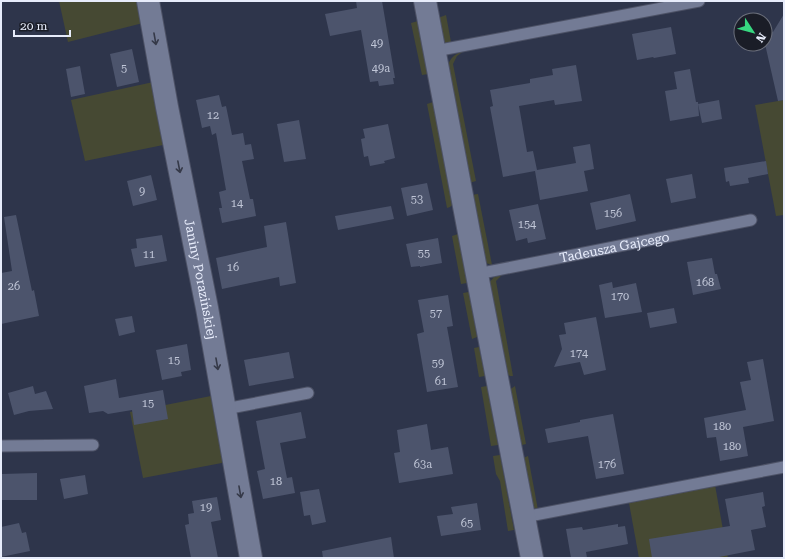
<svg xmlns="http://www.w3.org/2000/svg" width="785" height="559" viewBox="0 0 785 559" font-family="'Roboto Serif',serif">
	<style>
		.green { fill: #464933 }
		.building { fill: #4c546c }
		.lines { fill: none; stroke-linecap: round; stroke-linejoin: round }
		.service-casing { stroke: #4d5266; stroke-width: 13 }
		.minor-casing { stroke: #4d5266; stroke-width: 24 }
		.tertiary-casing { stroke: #4d5266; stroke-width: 24 }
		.service { stroke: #737b95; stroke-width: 11 }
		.minor { stroke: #737b95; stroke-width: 22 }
		.tertiary { stroke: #737b95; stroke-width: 22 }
		.oneway { stroke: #353948 }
		.labels { text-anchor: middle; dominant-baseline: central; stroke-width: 3.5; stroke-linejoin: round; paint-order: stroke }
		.number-label { font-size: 11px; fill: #c0c6d7 }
		.street-label { font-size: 13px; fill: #e7ecfb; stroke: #1a1d27 }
	</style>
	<rect width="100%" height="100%" fill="#2e354b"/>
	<!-- green -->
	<g class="green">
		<path d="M 59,1 L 143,1 L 147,22 L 68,42 Z"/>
		<path d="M 446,15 L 451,42 L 443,44 L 438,18 Z"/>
		<path d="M 418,21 L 428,74 L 422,75 L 411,23 Z"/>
		<path d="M 464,51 L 457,56 L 453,64 L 476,181 L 469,183 L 447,68 C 450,58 454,54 464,51 Z"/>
		<path d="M 158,81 L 168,144 L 85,161 L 71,100 Z"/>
		<path d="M 784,100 L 784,215 L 776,216 L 755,105 Z"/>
		<path d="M 433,102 L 452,205 L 450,207 L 447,208 L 427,104 Z"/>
		<path d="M 478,194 L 492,265 L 486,263 L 484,259 L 471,195 Z"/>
		<path d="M 458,234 L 467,283 L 461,284 L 452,236 Z"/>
		<path d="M 504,273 L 496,281 L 513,376 L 510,376 L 507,374 L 488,284 L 494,277 Z"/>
		<path d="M 469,292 L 477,337 L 472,339 L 463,293 Z"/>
		<path d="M 479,347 L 485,376 L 479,377 L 474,348 Z"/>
		<path d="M 487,386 L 498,445 L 491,446 L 481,387 Z"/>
		<path d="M 515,386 L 526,444 L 522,445 L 520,444 L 508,391 Z"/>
		<path d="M 216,395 L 227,462 L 143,478 L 130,412 Z"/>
		<path d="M 500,455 L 514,530 L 508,531 L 500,481 L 496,474 L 493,456 Z"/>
		<path d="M 528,456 L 538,510 L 533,507 L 521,459 Z"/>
		<path d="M 715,485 L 728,558 L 639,558 L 629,503 Z"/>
	</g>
	<!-- building -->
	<g class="building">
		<path d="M 356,1 L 382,1 L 395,78 L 393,78 L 394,84 L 379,86 L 378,81 L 370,82 L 361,30 L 330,36 L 325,14 L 357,8 Z"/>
		<path d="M 784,14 L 784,100 L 778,101 L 765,44 L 765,34 L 773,32 Z"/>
		<path d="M 671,27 L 676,54 L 654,58 L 653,57 L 637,60 L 632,34 Z"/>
		<path d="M 132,49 L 139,82 L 117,87 L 110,54 Z"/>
		<path d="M 576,65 L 582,101 L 555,105 L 554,100 L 519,106 L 527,152 L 533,151 L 537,170 L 576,163 L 573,147 L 590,144 L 594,169 L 584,171 L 588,191 L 540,200 L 535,171 L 503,177 L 490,107 L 493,106 L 490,90 L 530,83 L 530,79 L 553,75 L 552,69 Z"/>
		<path d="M 80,66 L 85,94 L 71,97 L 66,69 Z"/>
		<path d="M 690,69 L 696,102 L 698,102 L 699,116 L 670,121 L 665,91 L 677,89 L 674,72 Z"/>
		<path d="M 219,95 L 222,107 L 226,106 L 232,135 L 243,133 L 245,145 L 251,144 L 254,159 L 242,161 L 250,199 L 253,199 L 256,216 L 222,223 L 219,208 L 222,208 L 219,192 L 226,190 L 216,133 L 212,135 L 210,126 L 202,128 L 196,100 Z"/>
		<path d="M 719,100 L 722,119 L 702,123 L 698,104 Z"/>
		<path d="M 299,120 L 306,159 L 284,162 L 277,124 Z"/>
		<path d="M 388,124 L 395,158 L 384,161 L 385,163 L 370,166 L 368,156 L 364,157 L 361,139 L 365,138 L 363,129 Z"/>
		<path d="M 766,161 L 768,174 L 748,178 L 749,183 L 730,186 L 729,181 L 726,182 L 724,168 Z"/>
		<path d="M 692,174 L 696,198 L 671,203 L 666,179 Z"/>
		<path d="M 151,175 L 157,200 L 133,206 L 127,181 Z"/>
		<path d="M 427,183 L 433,210 L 407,216 L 401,188 Z"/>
		<path d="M 630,194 L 636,221 L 596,230 L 590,203 Z"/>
		<path d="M 538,204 L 546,239 L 528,243 L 527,238 L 516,241 L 509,210 Z"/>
		<path d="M 391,206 L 394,219 L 338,230 L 335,216 Z"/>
		<path d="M 16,215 L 32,291 L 34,290 L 39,316 L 1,324 L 1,273 L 12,271 L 4,217 Z"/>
		<path d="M 286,222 L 296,283 L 280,286 L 279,277 L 222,289 L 216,258 L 267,247 L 264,226 Z"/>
		<path d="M 162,235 L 167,261 L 135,267 L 131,249 L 137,248 L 136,239 Z"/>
		<path d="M 438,238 L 442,263 L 420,267 L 420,266 L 411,267 L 406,244 Z"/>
		<path d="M 712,258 L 715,274 L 717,274 L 721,289 L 693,295 L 687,262 Z"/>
		<path d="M 612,282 L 613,288 L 636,283 L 642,312 L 605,318 L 599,285 Z"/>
		<path d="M 448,295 L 453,326 L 447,327 L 458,387 L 427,392 L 417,334 L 424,332 L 418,300 Z"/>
		<path d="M 674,308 L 677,323 L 650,328 L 647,313 Z"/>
		<path d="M 132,316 L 135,332 L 119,336 L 115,319 Z"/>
		<path d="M 596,317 L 606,370 L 584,375 L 580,362 L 554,367 L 562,349 L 559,335 L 566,334 L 564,323 Z"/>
		<path d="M 187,344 L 191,370 L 181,372 L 182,376 L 162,380 L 156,350 Z"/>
		<path d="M 289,352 L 294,378 L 249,386 L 244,360 Z"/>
		<path d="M 763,359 L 774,421 L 743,427 L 748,456 L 720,461 L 716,437 L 707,438 L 704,418 L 746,410 L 740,382 L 751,380 L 747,362 Z"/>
		<path d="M 116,379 L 119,398 L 163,390 L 168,419 L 134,425 L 132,410 L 108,414 L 103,411 L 89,413 L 84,386 Z"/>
		<path d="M 33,386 L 35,394 L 46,391 L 53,409 L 29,411 L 14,415 L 8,393 Z"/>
		<path d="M 301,412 L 306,438 L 280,443 L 287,478 L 292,477 L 295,493 L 263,499 L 257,471 L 265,469 L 256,421 Z"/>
		<path d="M 613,414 L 624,474 L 596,479 L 588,436 L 548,443 L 545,429 L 580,422 L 580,420 Z"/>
		<path d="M 427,424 L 431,450 L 448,447 L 453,474 L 399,483 L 394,453 L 400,452 L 397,430 Z"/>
		<path d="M 37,473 L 37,500 L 1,500 L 2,474 Z"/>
		<path d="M 85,475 L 88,494 L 64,499 L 60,479 Z"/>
		<path d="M 319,489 L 326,522 L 312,525 L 310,515 L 304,516 L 300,492 Z"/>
		<path d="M 763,492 L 765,506 L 762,507 L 766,527 L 751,530 L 755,550 L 714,558 L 652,558 L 649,539 L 730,526 L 725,499 Z"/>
		<path d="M 217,497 L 221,520 L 211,522 L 218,558 L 191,558 L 185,525 L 189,524 L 188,514 L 194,513 L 192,501 Z"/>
		<path d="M 477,503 L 481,530 L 441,536 L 437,516 L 453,514 L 451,507 Z"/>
		<path d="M 19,523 L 22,533 L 26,532 L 30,551 L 1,557 L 1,527 Z"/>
		<path d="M 618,524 L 618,527 L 625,526 L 628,544 L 586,552 L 587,558 L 571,558 L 566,529 L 582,527 L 583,530 Z"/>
		<path d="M 391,537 L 394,558 L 323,558 L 322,551 Z"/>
	</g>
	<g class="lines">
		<defs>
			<g id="service">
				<path d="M 435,51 L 699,1"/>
				<path id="s1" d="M 477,274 L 751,220"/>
				<path d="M 225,409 L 308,393"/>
				<path d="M 1,446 L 93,445"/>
				<path d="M 524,517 L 784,467"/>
			</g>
			<g id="minor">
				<path id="s2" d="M 148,1 L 167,107 L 207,308 L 251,558"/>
			</g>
			<path id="tertiary" d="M 425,1 L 479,285 L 532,558"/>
		</defs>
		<!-- service casing -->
		<use href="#service" class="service-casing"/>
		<!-- minor casing -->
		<use href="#minor" class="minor-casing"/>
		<!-- tertiary casing -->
		<use href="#tertiary" class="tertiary-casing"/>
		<!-- service -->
		<use href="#service" class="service"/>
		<!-- minor -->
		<use href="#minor" class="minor"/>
		<!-- tertiary -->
		<use href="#tertiary" class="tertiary"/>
	</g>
	<!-- one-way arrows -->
	<defs><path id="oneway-shaft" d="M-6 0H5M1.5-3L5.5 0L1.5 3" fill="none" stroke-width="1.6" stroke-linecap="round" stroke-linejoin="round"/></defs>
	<g class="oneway">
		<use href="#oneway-shaft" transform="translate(155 39) rotate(80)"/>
		<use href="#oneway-shaft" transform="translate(179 167) rotate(79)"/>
		<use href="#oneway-shaft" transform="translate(217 364) rotate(80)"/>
		<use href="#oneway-shaft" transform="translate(240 492) rotate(80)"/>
	</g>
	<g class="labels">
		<!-- number labels -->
		<g class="number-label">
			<text x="377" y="43">49</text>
			<text x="124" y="68">5</text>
			<text x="381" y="68">49a</text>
			<text x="213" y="115">12</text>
			<text x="142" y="191">9</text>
			<text x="417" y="199">53</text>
			<text x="237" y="203">14</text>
			<text x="613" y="213">156</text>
			<text x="527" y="224">154</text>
			<text x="424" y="253">55</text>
			<text x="149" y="254">11</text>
			<text x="233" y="267">16</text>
			<text x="705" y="282">168</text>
			<text x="14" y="286">26</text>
			<text x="620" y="296">170</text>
			<text x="436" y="313">57</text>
			<text x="579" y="353">174</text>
			<text x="174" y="360">15</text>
			<text x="438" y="363">59</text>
			<text x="441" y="381">61</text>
			<text x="148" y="403">15</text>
			<text x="722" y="426">180</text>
			<text x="732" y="446">180</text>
			<text x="423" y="464">63a</text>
			<text x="607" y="464">176</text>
			<text x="276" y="481">18</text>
			<text x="206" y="507">19</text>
			<text x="467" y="523">65</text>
		</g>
		<!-- street labels -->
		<g class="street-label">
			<text stroke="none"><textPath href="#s1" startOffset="140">Tadeusza Gajcego</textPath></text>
			<text stroke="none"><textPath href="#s2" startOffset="283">Janiny Porazińskiej</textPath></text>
		</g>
	</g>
	<!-- border -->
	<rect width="785" height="559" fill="none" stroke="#e7ecfb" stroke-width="4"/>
	<!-- north arrow -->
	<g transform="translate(753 32) rotate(126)"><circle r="19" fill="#1a1d27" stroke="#6c707c"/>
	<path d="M0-3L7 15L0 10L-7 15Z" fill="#37d880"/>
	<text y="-6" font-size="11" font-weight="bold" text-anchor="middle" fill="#e7ecfb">N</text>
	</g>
	<!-- scale -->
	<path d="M14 30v6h56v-6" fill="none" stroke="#e7ecfb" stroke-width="2"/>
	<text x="20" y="30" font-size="12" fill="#e7ecfb" stroke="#1a1d27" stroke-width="3" paint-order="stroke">20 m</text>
</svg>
